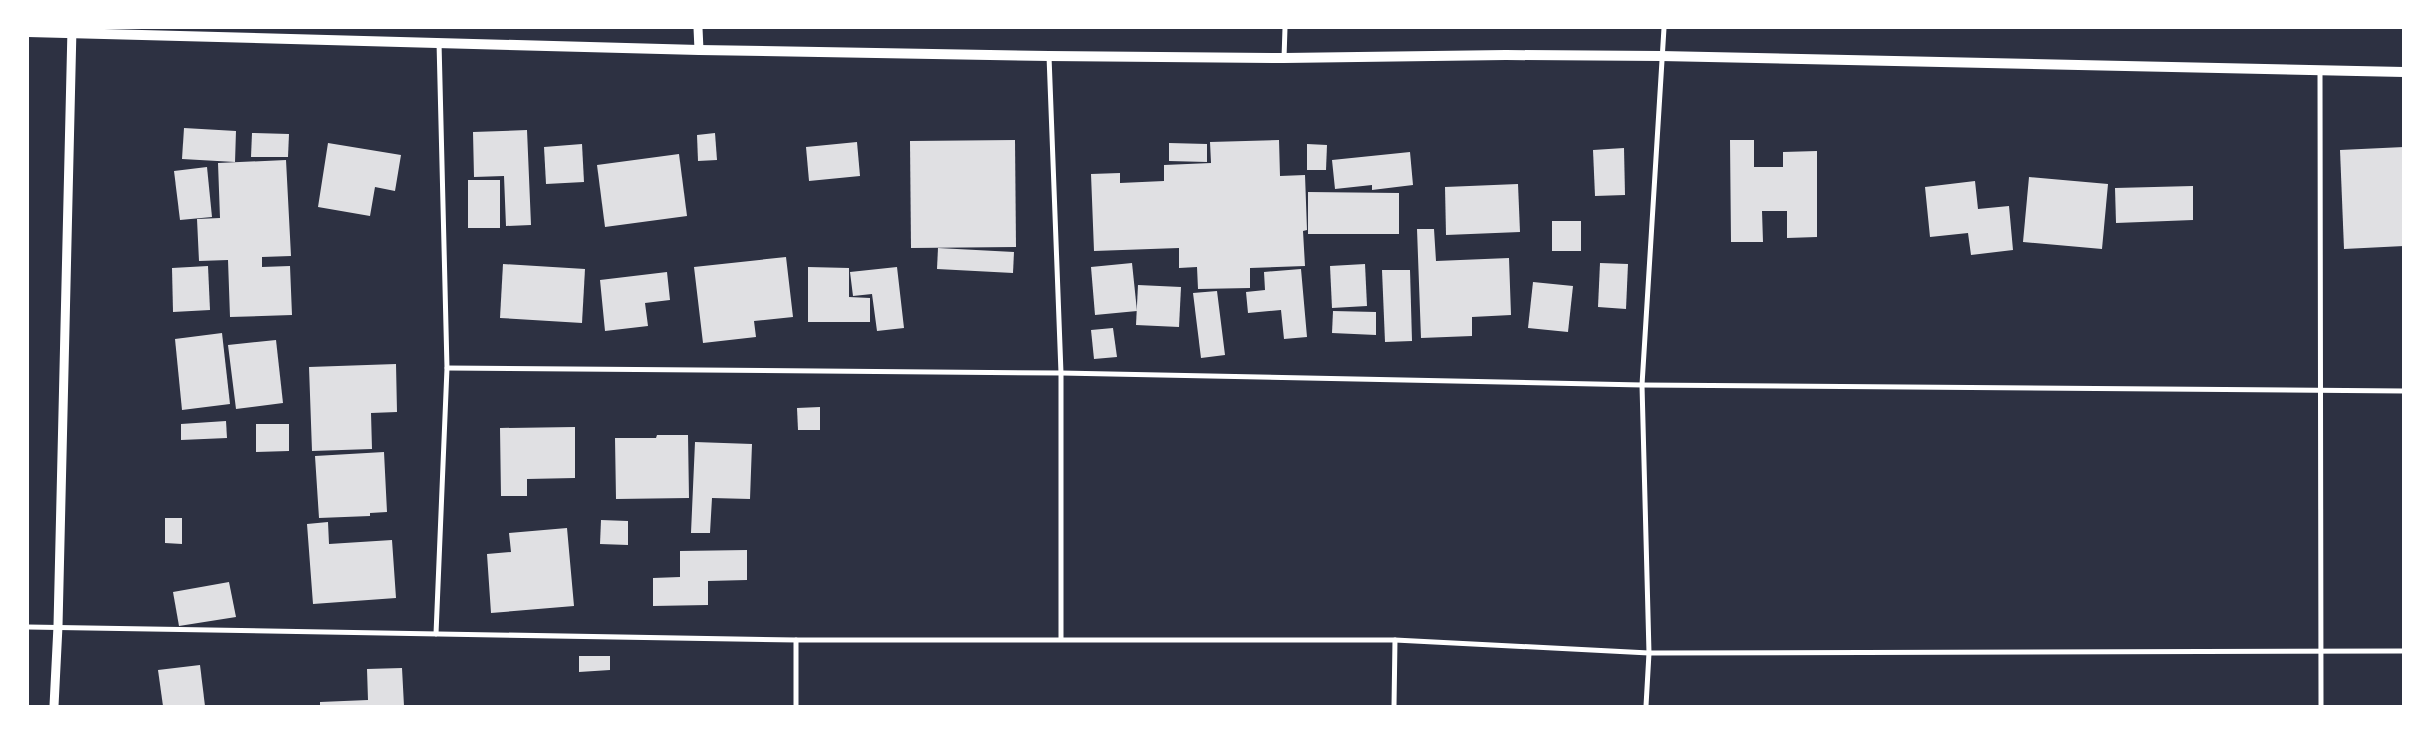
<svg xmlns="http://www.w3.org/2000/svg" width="2431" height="734" viewBox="0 0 2431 734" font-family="'Times New Roman',serif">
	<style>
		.building { fill: #e0e0e3 }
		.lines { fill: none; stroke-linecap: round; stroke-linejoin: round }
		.minor { stroke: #fff; stroke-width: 5 }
		.tertiary { stroke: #fff; stroke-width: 9 }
		.secondary { stroke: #fff; stroke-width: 10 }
	</style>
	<rect width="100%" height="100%" fill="#2d3142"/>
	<!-- building -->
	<g class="building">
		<path d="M 184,128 L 236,131 L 235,162 L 182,159 Z"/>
		<path d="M 527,130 L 531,225 L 506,226 L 504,176 L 474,177 L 473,132 Z"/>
		<path d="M 252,133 L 289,134 L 288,157 L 251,157 Z"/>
		<path d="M 715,133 L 717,160 L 698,161 L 697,135 Z"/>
		<path d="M 1015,140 L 1016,247 L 911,248 L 910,141 Z"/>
		<path d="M 1279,140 L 1280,176 L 1305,175 L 1307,230 L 1303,231 L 1305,266 L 1250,268 L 1250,288 L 1198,289 L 1197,267 L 1179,268 L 1179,248 L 1094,251 L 1091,174 L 1120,173 L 1120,183 L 1164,181 L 1164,165 L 1211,163 L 1210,142 Z"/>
		<path d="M 1730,140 L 1754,140 L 1754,167 L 1783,167 L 1783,152 L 1817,151 L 1817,237 L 1787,238 L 1787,211 L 1762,211 L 1763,242 L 1731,242 Z"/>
		<path d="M 857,142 L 860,176 L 809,181 L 806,147 Z"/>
		<path d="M 328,143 L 401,155 L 395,191 L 375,187 L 370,216 L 318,207 Z"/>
		<path d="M 1169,143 L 1207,144 L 1207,162 L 1169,161 Z"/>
		<path d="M 582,144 L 584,182 L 546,184 L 544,147 Z"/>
		<path d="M 1307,144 L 1327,145 L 1326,170 L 1307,170 Z"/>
		<path d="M 2404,147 L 2404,246 L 2344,249 L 2340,150 Z"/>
		<path d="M 1624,148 L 1625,195 L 1595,196 L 1593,150 Z"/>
		<path d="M 1410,152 L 1413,185 L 1372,190 L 1372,185 L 1335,189 L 1332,160 Z"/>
		<path d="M 679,154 L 687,216 L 605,227 L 597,165 Z"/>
		<path d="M 286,160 L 291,256 L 262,257 L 262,267 L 290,266 L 292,315 L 230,317 L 228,260 L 199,261 L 197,219 L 220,218 L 218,163 Z"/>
		<path d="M 207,167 L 212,217 L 180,220 L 174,171 Z"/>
		<path d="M 2029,177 L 2108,184 L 2102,249 L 2023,242 Z"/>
		<rect x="468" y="180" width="32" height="48"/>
		<path d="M 1975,181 L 1978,209 L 2009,206 L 2013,250 L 1971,255 L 1968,233 L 1930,237 L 1925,187 Z"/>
		<path d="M 1518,184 L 1520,232 L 1446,235 L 1445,187 Z"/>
		<path d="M 2193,186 L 2193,220 L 2116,223 L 2115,188 Z"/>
		<path d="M 1308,192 L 1399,193 L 1399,234 L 1308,234 Z"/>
		<rect x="1552" y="221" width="29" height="30"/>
		<path d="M 1417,229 L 1434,229 L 1436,261 L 1509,258 L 1511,315 L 1472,317 L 1472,336 L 1421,338 Z"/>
		<path d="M 938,248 L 1014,252 L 1013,273 L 937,269 Z"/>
		<path d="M 786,257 L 793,317 L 754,321 L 756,337 L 703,343 L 694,267 Z"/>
		<path d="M 1132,263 L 1137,311 L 1095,315 L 1091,267 Z"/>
		<path d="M 1600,263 L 1628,264 L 1626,309 L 1598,307 Z"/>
		<path d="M 503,264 L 585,269 L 582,323 L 500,318 Z"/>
		<path d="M 1365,264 L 1367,306 L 1332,308 L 1330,266 Z"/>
		<path d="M 208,266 L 210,310 L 173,312 L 172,268 Z"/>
		<path d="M 808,267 L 849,268 L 849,297 L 870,298 L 870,322 L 808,322 Z"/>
		<path d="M 897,267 L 904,328 L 877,331 L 872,294 L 853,296 L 850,272 Z"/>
		<path d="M 1301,269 L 1307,337 L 1284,339 L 1281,310 L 1248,313 L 1246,292 L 1265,290 L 1264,272 Z"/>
		<path d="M 1382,270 L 1410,270 L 1412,341 L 1385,342 Z"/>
		<path d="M 667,272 L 670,300 L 645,303 L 648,326 L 605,331 L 600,280 Z"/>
		<path d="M 1533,282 L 1573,286 L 1568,332 L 1528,328 Z"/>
		<path d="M 1138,285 L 1181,287 L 1179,327 L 1136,325 Z"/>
		<path d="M 1217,291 L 1225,355 L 1201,358 L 1193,293 Z"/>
		<path d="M 1333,311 L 1376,312 L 1376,335 L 1332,333 Z"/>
		<path d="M 1113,328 L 1117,357 L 1094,359 L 1091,330 Z"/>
		<path d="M 222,333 L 230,404 L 182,410 L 175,339 Z"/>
		<path d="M 276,340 L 283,403 L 236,409 L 228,345 Z"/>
		<path d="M 396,364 L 397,412 L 371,413 L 372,449 L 312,451 L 309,367 Z"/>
		<path d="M 820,407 L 820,430 L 798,430 L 797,408 Z"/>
		<path d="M 226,421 L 227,438 L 181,440 L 181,424 Z"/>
		<path d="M 256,424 L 289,424 L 289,451 L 256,452 Z"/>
		<path d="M 575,427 L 575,478 L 527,479 L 527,496 L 501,496 L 500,428 Z"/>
		<path d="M 657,435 L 688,435 L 689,498 L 616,499 L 615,438 L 656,438 Z"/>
		<path d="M 695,442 L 752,444 L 750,499 L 712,498 L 710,533 L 691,533 Z"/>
		<path d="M 384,452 L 387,512 L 370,513 L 370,516 L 319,518 L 315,456 Z"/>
		<path d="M 165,518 L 182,518 L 182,544 L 165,543 Z"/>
		<path d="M 601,520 L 628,521 L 628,545 L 600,544 Z"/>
		<path d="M 328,522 L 329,544 L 392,540 L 396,598 L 313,604 L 307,524 Z"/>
		<path d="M 567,528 L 574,606 L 491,613 L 487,554 L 511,552 L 509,533 Z"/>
		<path d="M 747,550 L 747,580 L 708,581 L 708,605 L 653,606 L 653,578 L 680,577 L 680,551 Z"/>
		<path d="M 229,582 L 236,617 L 179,626 L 173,592 Z"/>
		<path d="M 579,656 L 610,656 L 610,670 L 579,672 Z"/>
		<path d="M 200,665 L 205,706 L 163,706 L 158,670 Z"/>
		<path d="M 402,668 L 404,706 L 320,706 L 320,702 L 368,700 L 367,669 Z"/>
	</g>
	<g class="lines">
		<!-- minor -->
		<g class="minor">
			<path d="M 1049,56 L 1061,373 L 1061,639"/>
			<path d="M 1284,58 L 1285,28"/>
			<path d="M 2320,72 L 2321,706"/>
			<path d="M 447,368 L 1061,373 L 1642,385 L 2404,391"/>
			<path d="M 28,627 L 796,640 L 1395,640 L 1649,653 L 2404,651"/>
			<path d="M 436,634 L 447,368 L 439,42"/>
			<path d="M 796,640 L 796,706"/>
			<path d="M 1394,706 L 1395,640"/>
			<path d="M 1646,706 L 1649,653 L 1642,385 L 1664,28"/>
		</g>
		<!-- tertiary -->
		<g class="tertiary">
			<path d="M 698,28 L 699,50"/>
			<path d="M 54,706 L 58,626 L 72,28"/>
		</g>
		<!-- secondary -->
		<path class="secondary" d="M 28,32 L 699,50 L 1049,56 L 1284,58 L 1506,55 L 1661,56 L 2404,72"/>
	</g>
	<!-- border -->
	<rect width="2431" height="734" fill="none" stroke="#ffffff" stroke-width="58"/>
</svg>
